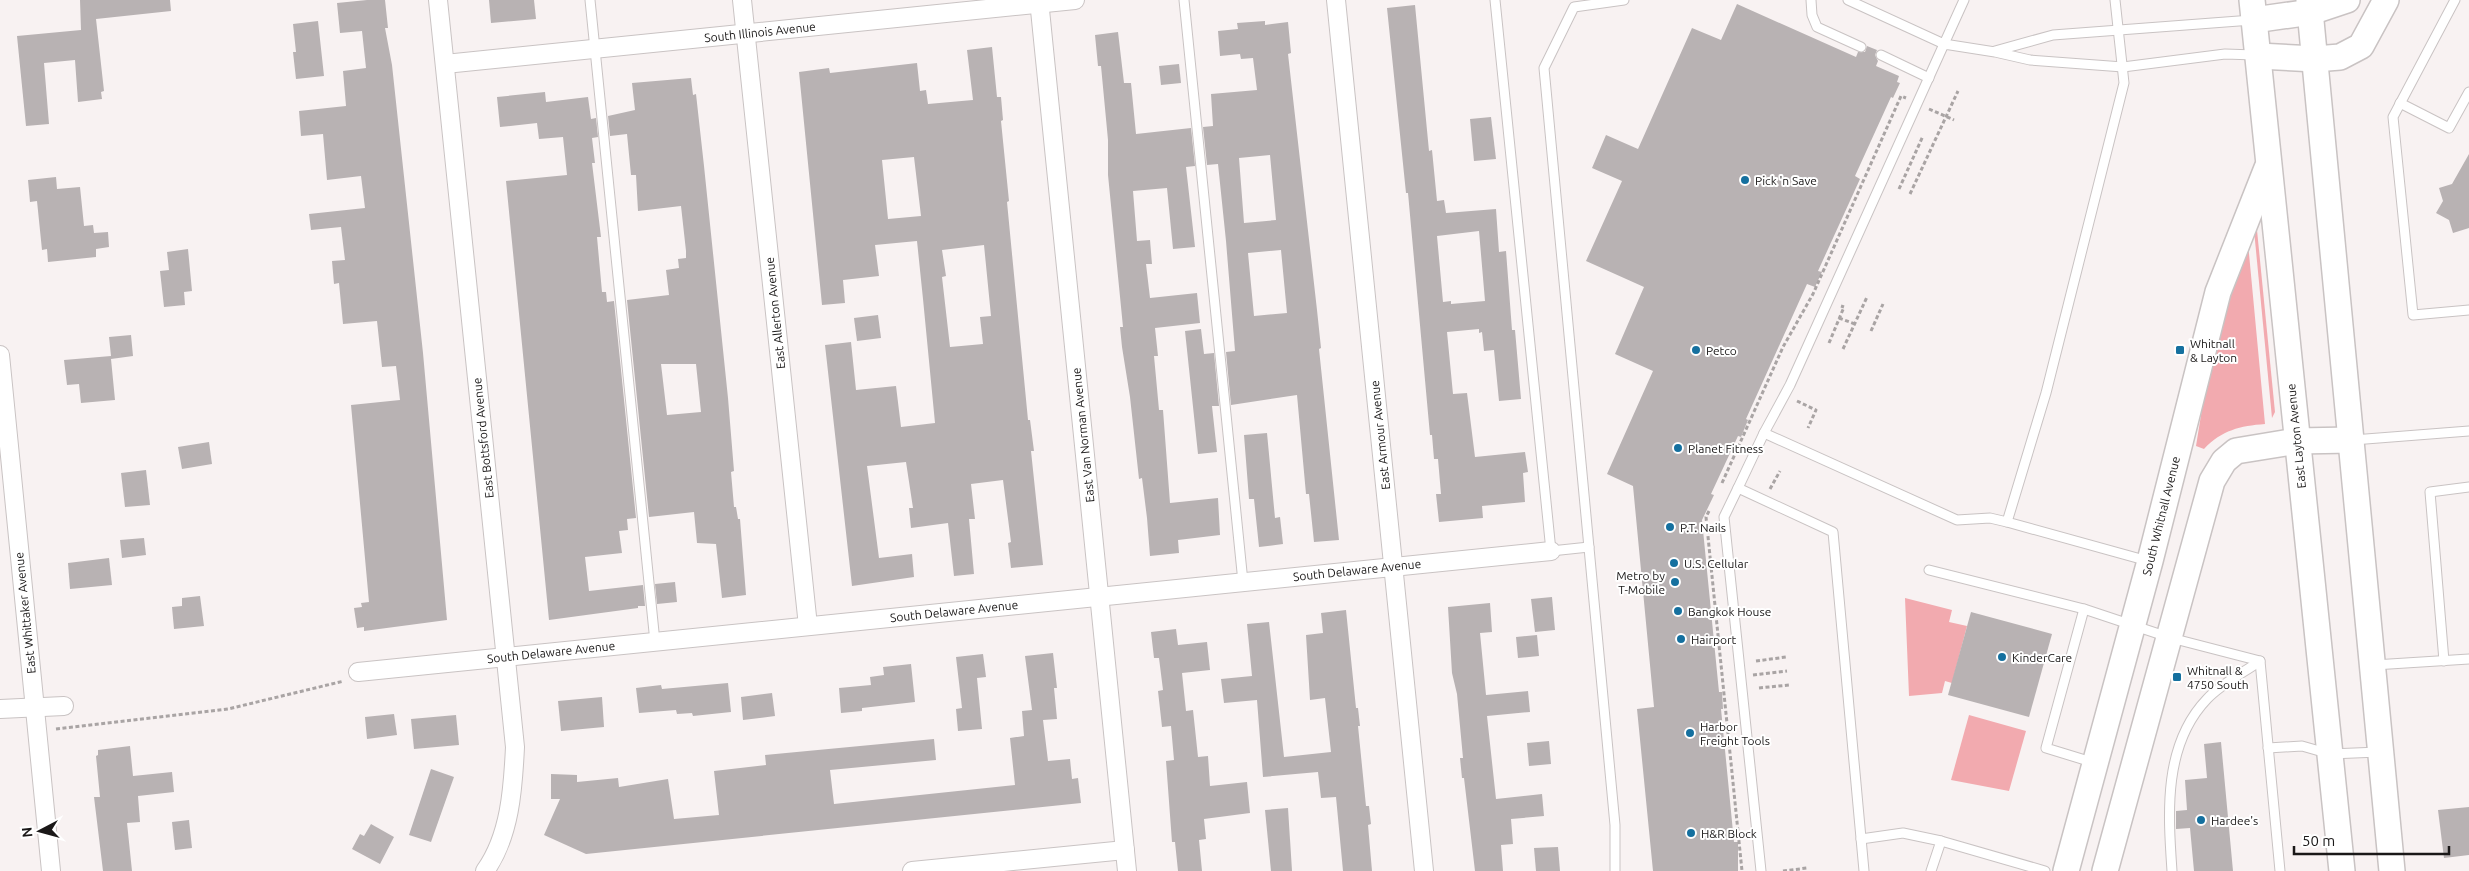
<svg xmlns="http://www.w3.org/2000/svg" width="2469" height="871" viewBox="0 0 2469 871" font-family="Ubuntu,sans-serif">
	<style>
		.green { fill: #f2aaaf }
		.building { fill: #b8b2b3; fill-rule: evenodd }
		.lines { fill: none; stroke-linecap: round; stroke-linejoin: round }
		.lane-casing { stroke: #c9c3c3; stroke-width: 11 }
		.street-casing { stroke: #c9c3c3; stroke-width: 20 }
		.secondary-casing { stroke: #c9c3c3; stroke-width: 28 }
		.path { stroke: #a9a4a4; stroke-width: 3; stroke-dasharray: 4 2.5; stroke-linecap: butt }
		.lane { stroke: #fff; stroke-width: 9 }
		.street { stroke: #fff; stroke-width: 18 }
		.secondary { stroke: #fff; stroke-width: 25 }
		.poi-dot { fill: #15709f; stroke: #fff; stroke-width: 2 }
		.labels { text-anchor: middle; dominant-baseline: central; stroke-width: 4; stroke-linejoin: round; paint-order: stroke }
		.street-label { font-size: 12px; fill: #1a1818; stroke: #fff }
		.poi-label { font-size: 12px; fill: #1a1818; stroke: #fff; text-anchor: start }
	</style>
	<rect width="100%" height="100%" fill="#f8f2f2"/>
	<!-- green -->
	<g class="green">
		<path d="M 2254,230 L 2257,230 L 2275,412 L 2272,418 Z"/>
		<path d="M 2248,243 L 2265,424 C 2240,426 2222,430 2204,449 L 2196,446 L 2213,341 Z"/>
		<path d="M 1905,598 L 1952,610 L 1949,622 L 1967,626 L 1952,683 L 1945,681 L 1942,693 L 1909,696 Z"/>
		<path d="M 1969,715 L 2026,731 L 2009,791 L 1951,780 Z"/>
	</g>
	<!-- building -->
	<g class="building">
		<path d="M 80,0 L 170,0 L 171,11 L 96,19 L 104,91 L 101,92 L 102,99 L 78,102 L 75,60 L 44,63 L 49,124 L 26,126 L 17,36 L 81,30 Z"/>
		<path d="M 367,0 L 385,0 L 388,28 L 385,28 L 392,65 L 423,353 L 447,620 L 364,631 L 364,627 L 357,628 L 354,608 L 362,607 L 361,603 L 369,602 L 351,405 L 400,400 L 396,366 L 382,367 L 377,321 L 343,324 L 339,283 L 334,284 L 332,261 L 345,260 L 341,227 L 311,230 L 309,214 L 365,208 L 361,176 L 327,180 L 323,134 L 301,136 L 299,111 L 346,106 L 343,71 L 366,68 L 362,31 L 340,33 L 337,3 Z"/>
		<path d="M 489,0 L 534,0 L 536,19 L 491,23 Z"/>
		<path d="M 1737,4 L 1856,57 L 1858,52 L 1865,52 L 1867,46 L 1877,50 L 1875,55 L 1878,61 L 1876,66 L 1899,76 L 1897,82 L 1900,83 L 1893,98 L 1891,97 L 1855,176 L 1860,179 L 1818,271 L 1822,272 L 1815,287 L 1807,284 L 1746,419 L 1748,420 L 1741,437 L 1738,436 L 1711,494 L 1714,495 L 1702,520 L 1719,692 L 1722,692 L 1723,709 L 1721,709 L 1734,842 L 1738,842 L 1738,871 L 1653,871 L 1637,709 L 1654,707 L 1633,486 L 1607,474 L 1653,371 L 1615,354 L 1644,287 L 1586,261 L 1622,181 L 1592,168 L 1606,135 L 1638,149 L 1692,28 L 1721,40 Z"/>
		<path d="M 1415,5 L 1429,151 L 1432,150 L 1437,201 L 1444,200 L 1446,213 L 1496,209 L 1499,252 L 1506,251 L 1512,330 L 1515,330 L 1521,399 L 1499,401 L 1494,350 L 1484,351 L 1482,332 L 1479,333 L 1479,329 L 1447,332 L 1453,394 L 1467,393 L 1475,457 L 1525,452 L 1528,472 L 1523,473 L 1525,502 L 1482,506 L 1483,518 L 1439,522 L 1436,494 L 1441,494 L 1438,459 L 1434,459 L 1432,435 L 1430,435 L 1408,193 L 1406,193 L 1387,8 ZM 1479,231 L 1485,301 L 1451,304 L 1451,301 L 1443,302 L 1437,236 Z"/>
		<path d="M 318,21 L 324,76 L 296,79 L 293,52 L 296,52 L 293,24 Z"/>
		<path d="M 1265,21 L 1265,25 L 1288,22 L 1291,53 L 1288,54 L 1317,310 L 1321,348 L 1319,349 L 1339,540 L 1314,542 L 1309,494 L 1306,494 L 1297,395 L 1231,405 L 1226,352 L 1235,351 L 1226,241 L 1218,164 L 1207,165 L 1203,127 L 1213,126 L 1211,94 L 1257,90 L 1253,58 L 1241,59 L 1240,54 L 1220,56 L 1218,31 L 1238,29 L 1237,23 ZM 1270,155 L 1276,220 L 1244,223 L 1239,158 ZM 1281,250 L 1287,313 L 1254,316 L 1248,253 Z"/>
		<path d="M 1118,32 L 1124,83 L 1131,83 L 1136,134 L 1191,128 L 1195,166 L 1186,167 L 1195,247 L 1173,249 L 1167,188 L 1133,191 L 1137,241 L 1150,240 L 1152,264 L 1146,264 L 1150,298 L 1197,293 L 1200,323 L 1155,328 L 1158,356 L 1154,356 L 1159,410 L 1163,410 L 1170,503 L 1218,498 L 1220,535 L 1178,540 L 1179,553 L 1150,556 L 1147,518 L 1142,478 L 1139,479 L 1130,397 L 1122,347 L 1120,327 L 1123,327 L 1108,175 L 1108,140 L 1101,66 L 1098,66 L 1095,35 Z"/>
		<path d="M 992,47 L 997,97 L 1001,97 L 1003,120 L 1001,121 L 1009,201 L 1007,202 L 1028,420 L 1030,420 L 1034,451 L 1031,451 L 1043,565 L 1011,568 L 1008,543 L 1011,542 L 1003,480 L 971,484 L 975,519 L 969,519 L 974,574 L 954,576 L 948,523 L 911,528 L 909,508 L 913,508 L 906,462 L 867,466 L 879,558 L 912,554 L 914,577 L 852,586 L 825,345 L 851,342 L 856,390 L 896,386 L 901,427 L 935,423 L 923,299 L 917,241 L 875,245 L 879,276 L 843,280 L 845,303 L 822,305 L 799,72 L 829,68 L 830,73 L 917,63 L 920,91 L 926,90 L 928,104 L 973,100 L 967,50 ZM 914,157 L 921,216 L 888,219 L 882,160 ZM 984,245 L 991,316 L 980,317 L 983,344 L 950,347 L 942,277 L 946,276 L 942,250 Z"/>
		<path d="M 1179,64 L 1181,83 L 1161,85 L 1159,66 Z"/>
		<path d="M 691,78 L 693,95 L 696,94 L 704,166 L 728,398 L 734,471 L 731,472 L 734,507 L 736,507 L 738,519 L 740,519 L 746,595 L 722,598 L 716,544 L 697,543 L 694,512 L 649,517 L 627,300 L 669,295 L 666,270 L 679,268 L 678,259 L 686,258 L 686,251 L 681,206 L 638,211 L 636,175 L 631,175 L 627,134 L 610,136 L 608,116 L 635,110 L 632,83 ZM 661,364 L 696,364 L 701,412 L 667,415 Z"/>
		<path d="M 545,92 L 546,102 L 588,97 L 591,119 L 596,118 L 598,137 L 592,138 L 595,163 L 592,163 L 601,237 L 597,237 L 602,292 L 606,292 L 607,302 L 614,301 L 636,518 L 627,519 L 628,530 L 619,531 L 622,553 L 585,557 L 589,591 L 643,585 L 645,606 L 638,606 L 638,608 L 549,620 L 506,181 L 567,175 L 563,137 L 539,139 L 537,123 L 500,127 L 497,97 Z"/>
		<path d="M 1491,117 L 1496,159 L 1474,161 L 1470,119 Z"/>
		<path d="M 2469,154 L 2469,228 L 2453,233 L 2449,220 L 2436,213 L 2443,201 L 2439,188 L 2452,184 Z"/>
		<path d="M 56,177 L 57,189 L 80,187 L 84,226 L 93,225 L 94,233 L 108,232 L 109,247 L 96,249 L 96,257 L 48,262 L 47,249 L 42,250 L 37,201 L 30,202 L 28,180 Z"/>
		<path d="M 188,249 L 192,291 L 184,292 L 185,305 L 164,307 L 160,271 L 169,270 L 167,252 Z"/>
		<path d="M 878,315 L 881,338 L 857,341 L 854,318 Z"/>
		<path d="M 1201,329 L 1204,354 L 1214,353 L 1219,406 L 1212,406 L 1217,452 L 1198,454 L 1185,331 Z"/>
		<path d="M 131,335 L 133,356 L 111,359 L 115,400 L 81,403 L 79,384 L 67,385 L 64,360 L 111,356 L 109,337 Z"/>
		<path d="M 1267,433 L 1275,518 L 1280,517 L 1283,544 L 1259,547 L 1254,499 L 1249,499 L 1244,435 Z"/>
		<path d="M 209,442 L 212,464 L 182,469 L 178,447 Z"/>
		<path d="M 146,470 L 150,505 L 125,507 L 121,473 Z"/>
		<path d="M 144,538 L 146,555 L 122,558 L 120,540 Z"/>
		<path d="M 109,558 L 112,585 L 70,589 L 68,563 Z"/>
		<path d="M 675,582 L 677,602 L 657,604 L 655,584 Z"/>
		<path d="M 200,596 L 204,626 L 174,629 L 172,607 L 182,606 L 182,598 Z"/>
		<path d="M 1552,597 L 1555,630 L 1535,632 L 1531,599 Z"/>
		<path d="M 1490,603 L 1492,632 L 1480,633 L 1486,695 L 1528,691 L 1530,712 L 1487,716 L 1496,799 L 1542,794 L 1544,816 L 1511,819 L 1513,844 L 1501,845 L 1503,871 L 1475,871 L 1464,778 L 1462,778 L 1460,758 L 1463,758 L 1457,694 L 1452,673 L 1448,607 Z"/>
		<path d="M 1346,610 L 1356,708 L 1358,708 L 1360,726 L 1358,726 L 1366,806 L 1369,806 L 1371,824 L 1368,825 L 1372,871 L 1343,871 L 1336,797 L 1321,798 L 1318,772 L 1263,777 L 1257,700 L 1224,703 L 1221,679 L 1252,676 L 1247,624 L 1269,622 L 1284,757 L 1331,752 L 1325,698 L 1310,700 L 1306,635 L 1323,633 L 1321,613 Z"/>
		<path d="M 1971,612 L 2052,634 L 2029,717 L 1948,695 Z"/>
		<path d="M 1176,629 L 1178,645 L 1207,642 L 1210,670 L 1182,673 L 1186,711 L 1193,710 L 1198,757 L 1208,756 L 1210,786 L 1247,782 L 1250,813 L 1204,819 L 1206,839 L 1199,840 L 1202,871 L 1178,871 L 1175,842 L 1172,842 L 1166,761 L 1174,760 L 1171,726 L 1162,727 L 1158,691 L 1163,690 L 1159,658 L 1154,658 L 1151,632 Z"/>
		<path d="M 1537,635 L 1539,656 L 1518,658 L 1516,637 Z"/>
		<path d="M 1053,653 L 1057,688 L 1054,688 L 1057,719 L 1043,720 L 1048,761 L 1070,759 L 1072,779 L 1078,778 L 1081,803 L 586,854 L 544,835 L 560,799 L 551,799 L 551,774 L 577,775 L 577,782 L 618,778 L 619,787 L 668,779 L 674,819 L 719,815 L 714,771 L 766,765 L 765,755 L 934,739 L 936,760 L 830,770 L 834,804 L 1015,785 L 1010,738 L 1024,736 L 1022,711 L 1032,710 L 1025,656 Z"/>
		<path d="M 983,654 L 986,677 L 977,678 L 982,729 L 958,731 L 956,709 L 962,708 L 956,657 Z"/>
		<path d="M 911,664 L 915,702 L 862,708 L 862,711 L 841,713 L 839,688 L 871,685 L 870,677 L 884,675 L 883,667 Z"/>
		<path d="M 728,683 L 731,712 L 693,716 L 692,713 L 677,714 L 676,710 L 639,713 L 636,688 L 661,685 L 662,689 Z"/>
		<path d="M 772,693 L 775,716 L 743,720 L 741,697 Z"/>
		<path d="M 602,697 L 604,727 L 561,731 L 558,701 Z"/>
		<path d="M 394,714 L 397,735 L 367,739 L 365,717 Z"/>
		<path d="M 456,715 L 459,745 L 414,749 L 411,719 Z"/>
		<path d="M 1549,741 L 1551,764 L 1529,766 L 1527,743 Z"/>
		<path d="M 2221,742 L 2233,871 L 2194,871 L 2190,828 L 2176,829 L 2176,811 L 2187,810 L 2185,780 L 2207,778 L 2204,744 Z"/>
		<path d="M 130,746 L 133,776 L 172,772 L 174,792 L 138,796 L 140,822 L 127,823 L 132,871 L 103,871 L 94,797 L 100,797 L 96,756 L 98,755 L 98,750 Z"/>
		<path d="M 431,769 L 454,777 L 431,842 L 409,835 Z"/>
		<path d="M 2469,807 L 2469,855 L 2444,858 L 2438,810 Z"/>
		<path d="M 1288,808 L 1292,871 L 1271,871 L 1265,810 Z"/>
		<path d="M 189,820 L 192,848 L 175,850 L 172,822 Z"/>
		<path d="M 371,824 L 394,837 L 380,864 L 352,849 L 360,834 L 364,836 Z"/>
		<path d="M 1558,847 L 1560,871 L 1536,871 L 1534,848 Z"/>
	</g>
	<g class="lines">
		<defs>
			<g id="lane">
				<path d="M 590,0 L 655,642"/>
				<path d="M 1184,0 L 1243,582"/>
				<path d="M 1495,0 L 1551,551 L 1589,547"/>
				<path d="M 1811,0 L 1812,15 L 1817,27 L 1861,47"/>
				<path d="M 1848,0 L 1944,44 L 1964,0"/>
				<path d="M 2115,0 L 2124,83 L 2046,393 L 2007,522 L 2148,561"/>
				<path d="M 2455,0 L 2393,117 L 2413,315 L 2469,310"/>
				<path d="M 1995,51 L 2053,35 L 2252,20"/>
				<path d="M 1881,55 L 1929,78"/>
				<path d="M 2400,103 L 2449,128 L 2469,92"/>
				<path d="M 2353,440 L 2469,431"/>
				<path d="M 1738,488 L 1764,433"/>
				<path d="M 2007,522 L 1990,518 L 1957,520 L 1764,433 L 1790,385 L 1944,44 L 1995,52 L 2030,60 L 2123,67 L 2225,54 L 2255,55"/>
				<path d="M 1929,570 L 2084,609 L 2171,638 L 2260,661 L 2280,871"/>
				<path d="M 2084,609 L 2046,748 L 2095,763"/>
				<path d="M 2444,661 L 2430,492 L 2469,487"/>
				<path d="M 2374,665 L 2469,659"/>
				<path d="M 2268,748 L 2302,746 L 2330,754 L 2379,752"/>
				<path d="M 1861,839 L 1903,833 L 1941,841 L 2045,871"/>
				<path d="M 1615,871 L 1615,825 L 1544,68 L 1574,7 L 1624,0"/>
				<path d="M 1761,871 L 1724,517 L 1738,488 L 1833,532 L 1864,871"/>
				<path d="M 1931,871 L 1941,841"/>
				<path d="M 2172,871 C 2168,813 2163,745 2207,699 C 2221,684 2243,673 2260,661"/>
			</g>
			<g id="street">
				<path d="M 438,0 L 515,747 C 513,789 510,836 485,871"/>
				<path d="M 742,0 L 808,626"/>
				<path d="M 1039,0 L 1127,871"/>
				<path d="M 1336,0 L 1424,871"/>
				<path d="M 445,64 L 1075,0"/>
				<path d="M 0,355 L 51,871"/>
				<path d="M 358,672 L 1551,551"/>
				<path d="M 0,709 L 64,706"/>
				<path d="M 912,871 L 1125,850"/>
			</g>
			<g id="secondary">
				<path d="M 2252,0 L 2342,871"/>
				<path d="M 2309,0 L 2392,871"/>
				<path d="M 2254,20 L 2311,12 L 2347,0"/>
				<path d="M 2258,56 L 2315,59 L 2340,57 L 2361,46 L 2386,0"/>
				<path d="M 2066,871 L 2150,561 L 2218,292 L 2267,168"/>
				<path d="M 2105,871 L 2212,481 L 2224,461 L 2236,451 L 2297,441 L 2351,440"/>
			</g>
		</defs>
		<!-- lane casing -->
		<use href="#lane" class="lane-casing"/>
		<!-- street casing -->
		<use href="#street" class="street-casing"/>
		<!-- secondary casing -->
		<use href="#secondary" class="secondary-casing"/>
		<!-- path -->
		<g class="path">
			<path d="M 1929,109 L 1954,120"/>
			<path d="M 1899,189 L 1923,136"/>
			<path d="M 1910,194 L 1958,91"/>
			<path d="M 1839,318 L 1855,324"/>
			<path d="M 1871,331 L 1883,304"/>
			<path d="M 1829,343 L 1844,307 L 1841,306"/>
			<path d="M 1843,349 L 1867,297"/>
			<path d="M 1797,401 L 1816,410 L 1808,428"/>
			<path d="M 1722,483 L 1783,347 L 1813,294 L 1901,96 L 1906,98"/>
			<path d="M 1770,489 L 1780,471"/>
			<path d="M 1709,511 L 1706,517 L 1742,871"/>
			<path d="M 1756,661 L 1786,657"/>
			<path d="M 1753,675 L 1787,671"/>
			<path d="M 1759,688 L 1789,685"/>
			<path d="M 56,729 L 228,709 L 344,681"/>
			<path d="M 1783,871 L 1807,868"/>
		</g>
		<!-- lane -->
		<use href="#lane" class="lane"/>
		<!-- street -->
		<use href="#street" class="street"/>
		<!-- secondary -->
		<use href="#secondary" class="secondary"/>
	</g>
	<!-- markers -->
	<g class="poi-dot">
		<circle cx="1745" cy="180" r="5"/>
		<circle cx="1696" cy="350" r="5"/>
		<rect x="2175" y="345" width="10" height="10" rx="2.5"/>
		<circle cx="1678" cy="448" r="5"/>
		<circle cx="1670" cy="527" r="5"/>
		<circle cx="1674" cy="563" r="5"/>
		<circle cx="1675" cy="582" r="5"/>
		<circle cx="1678" cy="611" r="5"/>
		<circle cx="1681" cy="639" r="5"/>
		<circle cx="2002" cy="657" r="5"/>
		<rect x="2172" y="672" width="10" height="10" rx="2.5"/>
		<circle cx="1690" cy="733" r="5"/>
		<circle cx="2201" cy="820" r="5"/>
		<circle cx="1691" cy="833" r="5"/>
	</g>
	<g class="labels">
		<!-- street labels -->
		<g class="street-label">
			<text transform="translate(760 32) rotate(-6)">South Illinois Avenue</text>
			<text transform="translate(775 313) rotate(-96)">East Allerton Avenue</text>
			<text transform="translate(1083 435) rotate(-96)">East Van Norman Avenue</text>
			<text transform="translate(1380 435) rotate(-96)">East Armour Avenue</text>
			<text transform="translate(2296 436) rotate(-96)">East Layton Avenue</text>
			<text transform="translate(483 438) rotate(-96)">East Bottsford Avenue</text>
			<text transform="translate(2161 516) rotate(-76)">South Whitnall Avenue</text>
			<text transform="translate(1357 570) rotate(-6)">South Delaware Avenue</text>
			<text transform="translate(954 611) rotate(-6)">South Delaware Avenue</text>
			<text transform="translate(25 613) rotate(-96)">East Whittaker Avenue</text>
			<text transform="translate(551 652) rotate(-6)">South Delaware Avenue</text>
		</g>
		<!-- poi labels -->
		<g class="poi-label">
			<text x="1755" y="180">Pick 'n Save</text>
			<text x="2190" y="343">Whitnall<tspan x="2190" dy="14">&amp; Layton</tspan></text>
			<text x="1706" y="350">Petco</text>
			<text x="1688" y="448">Planet Fitness</text>
			<text x="1680" y="527">P.T. Nails</text>
			<text x="1684" y="563">U.S. Cellular</text>
			<text x="1665" y="575" text-anchor="end">Metro by<tspan x="1665" dy="14">T-Mobile</tspan></text>
			<text x="1688" y="611">Bangkok House</text>
			<text x="1691" y="639">Hairport</text>
			<text x="2012" y="657">KinderCare</text>
			<text x="2187" y="670">Whitnall &amp;<tspan x="2187" dy="14">4750 South</tspan></text>
			<text x="1700" y="726">Harbor<tspan x="1700" dy="14">Freight Tools</tspan></text>
			<text x="2211" y="820">Hardee's</text>
			<text x="1701" y="833">H&amp;R Block</text>
		</g>
	</g>
	<!-- north arrow -->
	<g transform="translate(40 831) rotate(264)" stroke="#ffffff" stroke-width="4" paint-order="stroke">
	<path d="M0-4L9 19L0 12L-9 19Z" fill="#1a1818"/>
	<text y="-8" font-size="14" font-weight="bold" text-anchor="middle" fill="#1a1818">N</text>
	</g>
	<!-- scale -->
	<path d="M2294 846v8h155v-8" fill="none" stroke="#1a1818" stroke-width="2.5"/>
	<text x="2302" y="846" font-size="15" fill="#1a1818" stroke="#ffffff" stroke-width="4" paint-order="stroke">50 m</text>
</svg>
